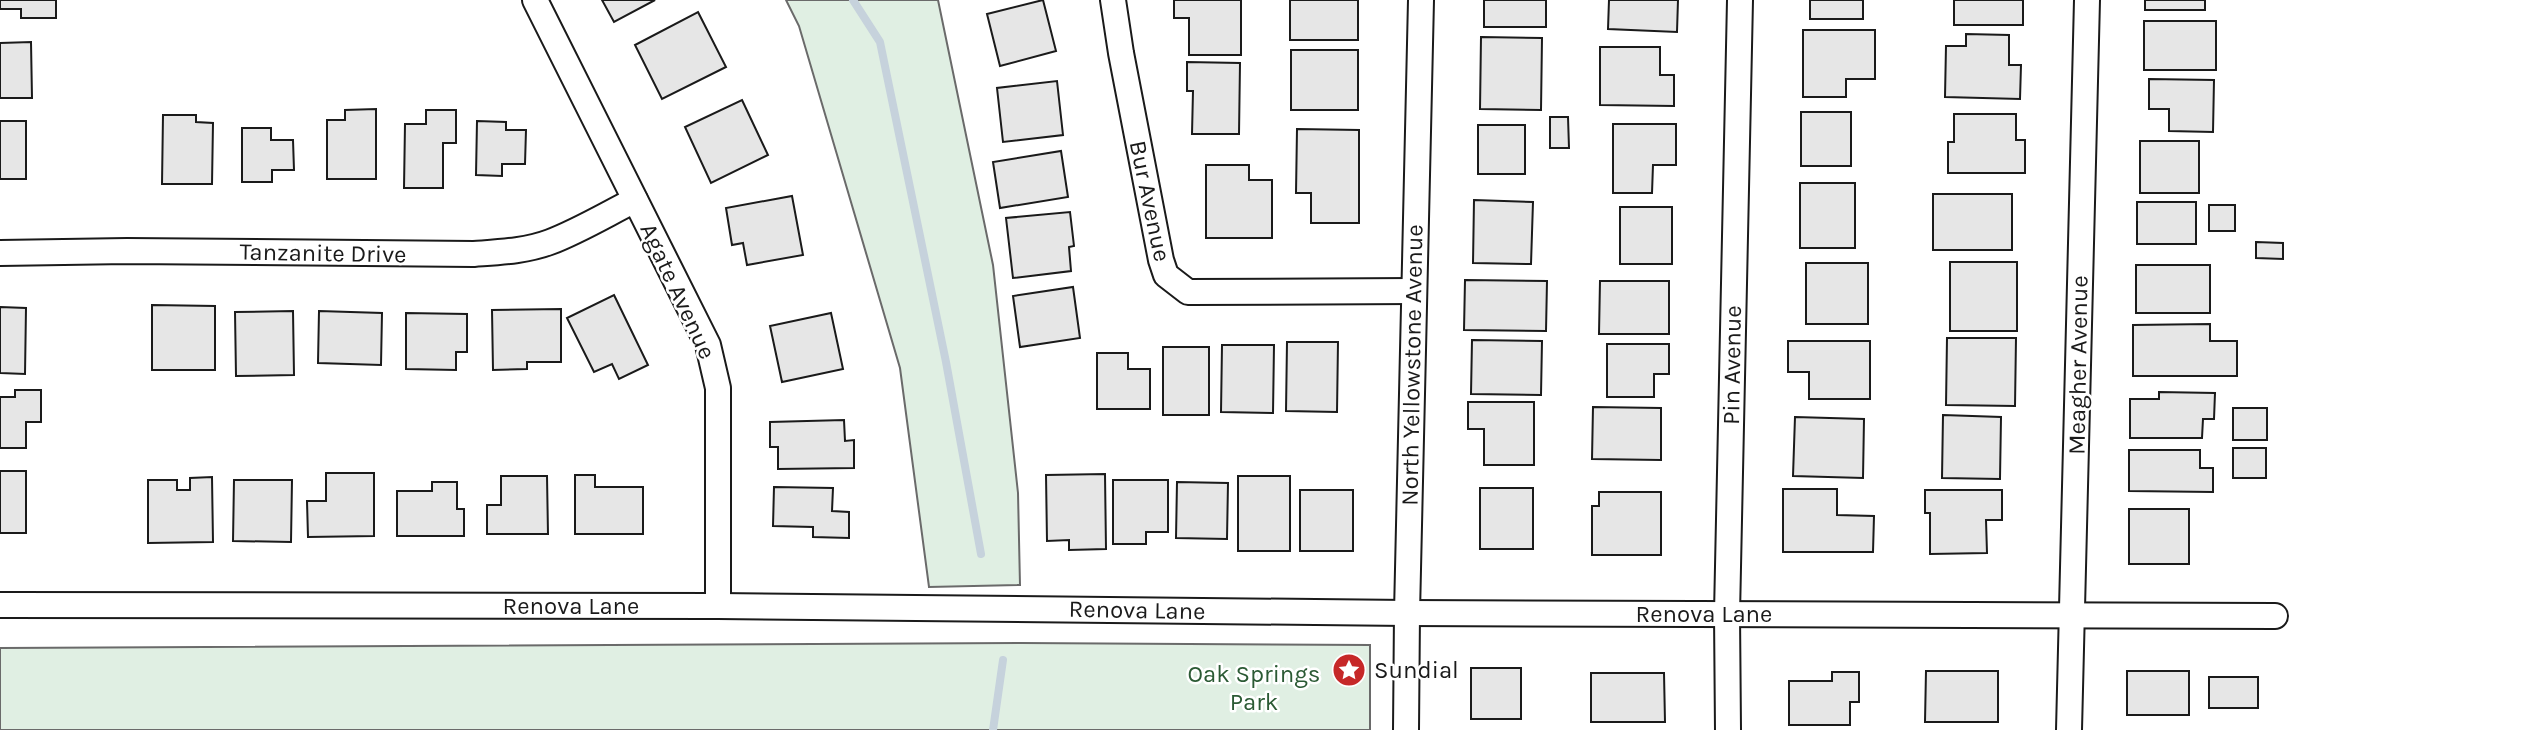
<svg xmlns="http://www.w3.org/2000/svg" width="2538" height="730" viewBox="0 0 2538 730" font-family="Karla,sans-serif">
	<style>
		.green { fill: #e0efe3; stroke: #6a6a6a; stroke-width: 2 }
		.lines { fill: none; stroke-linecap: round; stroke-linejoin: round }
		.stream { stroke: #c6d2dc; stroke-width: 8 }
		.building { fill: #e6e6e6; stroke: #1a1a1a; stroke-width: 2 }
		.minor-casing { stroke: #1a1a1a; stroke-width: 28 }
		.minor { stroke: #fff; stroke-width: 24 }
		.labels { text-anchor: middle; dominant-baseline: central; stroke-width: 5; stroke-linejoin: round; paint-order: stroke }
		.street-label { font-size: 24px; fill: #1a1a1a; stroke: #fff }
		.poi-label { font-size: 24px; fill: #1a1a1a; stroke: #fff; text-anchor: start }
		.park-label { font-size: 24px; fill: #2b5a34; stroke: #fff }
	</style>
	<rect width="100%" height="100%" fill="#fff"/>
	<!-- green -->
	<g class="green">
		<path d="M 786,0 L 938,0 L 993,265 L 1018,493 L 1020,585 L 929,587 L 900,368 L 799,26 Z"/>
		<path d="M 1021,643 L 1370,645 L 1370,730 L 0,730 L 0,648 Z"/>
	</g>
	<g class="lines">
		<!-- stream -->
		<g class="stream">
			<path d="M 853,0 L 880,42 L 946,362 L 981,554"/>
			<path d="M 993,730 L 1003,660"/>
		</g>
	</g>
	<!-- building -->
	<g class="building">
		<path d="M 0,0 L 56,0 L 56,18 L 21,18 L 21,9 L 0,9 Z"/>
		<path d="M 602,0 L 655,0 L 614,22 Z"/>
		<path d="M 1043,0 L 1056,51 L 1000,66 L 987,14 Z"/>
		<path d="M 1174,0 L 1241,0 L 1241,55 L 1189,55 L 1189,18 L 1174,18 Z"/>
		<rect x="1290" y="0" width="68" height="40"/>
		<rect x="1484" y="0" width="62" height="27"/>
		<path d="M 1609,0 L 1678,0 L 1677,32 L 1608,29 Z"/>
		<rect x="1810" y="0" width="53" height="19"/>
		<rect x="1954" y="0" width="69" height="25"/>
		<rect x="2145" y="0" width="60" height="10"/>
		<path d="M 698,12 L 726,67 L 662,99 L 635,45 Z"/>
		<rect x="2144" y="21" width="72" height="49"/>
		<path d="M 1803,30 L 1875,30 L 1875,79 L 1846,79 L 1846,97 L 1803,97 Z"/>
		<path d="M 1966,34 L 2009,35 L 2009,65 L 2021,65 L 2020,99 L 1945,97 L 1946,46 L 1966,46 Z"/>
		<path d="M 1481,37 L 1542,38 L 1541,110 L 1480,109 Z"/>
		<path d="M 31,42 L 32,98 L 0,98 L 0,43 Z"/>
		<path d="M 1600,47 L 1660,47 L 1660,75 L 1674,75 L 1674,106 L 1600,105 Z"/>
		<rect x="1291" y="50" width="67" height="60"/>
		<path d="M 1187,62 L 1240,63 L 1239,134 L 1192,134 L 1193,91 L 1187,91 Z"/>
		<path d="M 2149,79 L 2214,80 L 2213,132 L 2169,131 L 2169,109 L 2149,109 Z"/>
		<path d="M 1057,81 L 1063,135 L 1003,142 L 997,88 Z"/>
		<path d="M 742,100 L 768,155 L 711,183 L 685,127 Z"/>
		<path d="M 376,109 L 376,179 L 327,179 L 327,120 L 345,120 L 345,110 Z"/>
		<path d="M 426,110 L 456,110 L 456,143 L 443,143 L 443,188 L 404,188 L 405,124 L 426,124 Z"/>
		<rect x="1801" y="112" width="50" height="54"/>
		<path d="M 1954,114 L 2016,114 L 2016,140 L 2025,140 L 2025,173 L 1948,173 L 1948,142 L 1954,142 Z"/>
		<path d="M 163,115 L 196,115 L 196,122 L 213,123 L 212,184 L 162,184 Z"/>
		<path d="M 1550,117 L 1568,117 L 1569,148 L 1550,148 Z"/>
		<rect x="0" y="121" width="26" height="58"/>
		<path d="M 477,121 L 506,122 L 506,130 L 526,130 L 525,164 L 502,164 L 502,176 L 476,175 Z"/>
		<path d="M 1613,124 L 1676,124 L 1676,165 L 1653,165 L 1652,193 L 1613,193 Z"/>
		<rect x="1478" y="125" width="47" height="49"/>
		<path d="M 242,128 L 271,128 L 271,140 L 293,140 L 294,170 L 272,170 L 272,182 L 242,182 Z"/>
		<path d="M 1297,129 L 1359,130 L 1359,223 L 1311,223 L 1311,193 L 1296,193 Z"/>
		<rect x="2140" y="141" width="59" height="52"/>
		<path d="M 1061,151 L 1068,197 L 1000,208 L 993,162 Z"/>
		<path d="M 1206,165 L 1249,165 L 1249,180 L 1272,180 L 1272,238 L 1206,238 Z"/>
		<rect x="1800" y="183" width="55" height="65"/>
		<rect x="1933" y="194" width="79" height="56"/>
		<path d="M 792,196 L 803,255 L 747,265 L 743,243 L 732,245 L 726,208 Z"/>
		<path d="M 1474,200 L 1533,202 L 1531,264 L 1473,263 Z"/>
		<rect x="2137" y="202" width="59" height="42"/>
		<rect x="2209" y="205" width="26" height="26"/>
		<rect x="1620" y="207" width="52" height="57"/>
		<path d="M 1070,212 L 1074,246 L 1069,247 L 1071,271 L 1013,278 L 1006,218 Z"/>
		<path d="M 2256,242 L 2283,243 L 2283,259 L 2256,258 Z"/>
		<rect x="1950" y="262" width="67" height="69"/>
		<rect x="1806" y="263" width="62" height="61"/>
		<rect x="2136" y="265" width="74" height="48"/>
		<path d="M 1465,280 L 1547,281 L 1546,331 L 1464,330 Z"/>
		<path d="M 1600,281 L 1669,281 L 1669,334 L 1599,334 Z"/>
		<path d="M 1073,287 L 1080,338 L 1020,347 L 1013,296 Z"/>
		<path d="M 614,295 L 648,365 L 619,379 L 612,364 L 594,372 L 567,318 Z"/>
		<path d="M 152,305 L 215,306 L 215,370 L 152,370 Z"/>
		<path d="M 0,307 L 26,308 L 25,374 L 0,373 Z"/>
		<path d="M 561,309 L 561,362 L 527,362 L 527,369 L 493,370 L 492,310 Z"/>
		<path d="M 293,311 L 294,375 L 236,376 L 235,312 Z"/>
		<path d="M 319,311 L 382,313 L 381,365 L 318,363 Z"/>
		<path d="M 406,313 L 467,314 L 467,352 L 456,352 L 456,370 L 406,369 Z"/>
		<path d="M 831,313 L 843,369 L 782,382 L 770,326 Z"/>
		<path d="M 2210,324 L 2210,341 L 2237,341 L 2237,376 L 2133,376 L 2133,325 Z"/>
		<path d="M 1947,338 L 2016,338 L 2015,406 L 1946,405 Z"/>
		<path d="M 1472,340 L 1542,341 L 1541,395 L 1471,394 Z"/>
		<path d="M 1788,341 L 1870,341 L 1870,399 L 1809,399 L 1809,372 L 1788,372 Z"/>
		<path d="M 1287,342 L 1338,342 L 1337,412 L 1286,411 Z"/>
		<path d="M 1607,344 L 1669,344 L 1669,374 L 1654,374 L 1654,397 L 1607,397 Z"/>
		<path d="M 1222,345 L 1274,345 L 1273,413 L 1221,412 Z"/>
		<rect x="1163" y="347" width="46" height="68"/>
		<path d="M 1097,353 L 1128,353 L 1128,369 L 1150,369 L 1150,409 L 1097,409 Z"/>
		<path d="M 15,390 L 41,390 L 41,422 L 26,422 L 26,448 L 0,448 L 0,397 L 15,397 Z"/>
		<path d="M 2159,392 L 2215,393 L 2214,419 L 2203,419 L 2202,438 L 2130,438 L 2130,399 L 2159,399 Z"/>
		<path d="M 1468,402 L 1534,402 L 1534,465 L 1484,465 L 1484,429 L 1468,429 Z"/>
		<path d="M 1593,407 L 1661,408 L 1661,460 L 1592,459 Z"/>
		<rect x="2233" y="408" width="34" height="32"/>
		<path d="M 1943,415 L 2001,417 L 2000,479 L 1942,478 Z"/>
		<path d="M 1795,417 L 1864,419 L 1863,478 L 1793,476 Z"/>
		<path d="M 844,420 L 845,441 L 854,440 L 854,468 L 778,469 L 778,447 L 770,447 L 770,422 Z"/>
		<rect x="2233" y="448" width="33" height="30"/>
		<path d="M 2129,450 L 2200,450 L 2200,468 L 2213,468 L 2213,492 L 2129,491 Z"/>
		<rect x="0" y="471" width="26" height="62"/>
		<path d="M 326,473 L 374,473 L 374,536 L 308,537 L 307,501 L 326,501 Z"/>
		<path d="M 1105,474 L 1106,549 L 1069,550 L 1069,540 L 1047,541 L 1046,475 Z"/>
		<path d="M 575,475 L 595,475 L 595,487 L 643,487 L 643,534 L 575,534 Z"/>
		<path d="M 501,476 L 547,476 L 548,534 L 487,534 L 487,505 L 501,505 Z"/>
		<rect x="1238" y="476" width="52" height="75"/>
		<path d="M 212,477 L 213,542 L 148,543 L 148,480 L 177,480 L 177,490 L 190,490 L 190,478 Z"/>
		<path d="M 234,480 L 292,480 L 291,542 L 233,541 Z"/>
		<path d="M 1113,480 L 1168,480 L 1168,532 L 1146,532 L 1146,544 L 1113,544 Z"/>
		<path d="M 432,482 L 457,482 L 457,509 L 464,509 L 464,536 L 397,536 L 397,491 L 432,491 Z"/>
		<path d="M 1177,482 L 1228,483 L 1227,539 L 1176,538 Z"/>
		<path d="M 774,487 L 833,488 L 832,511 L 849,512 L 849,538 L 813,537 L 813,527 L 773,526 Z"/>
		<rect x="1480" y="488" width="53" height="61"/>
		<path d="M 1783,489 L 1837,489 L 1837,515 L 1874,516 L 1873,552 L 1783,552 Z"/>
		<rect x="1300" y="490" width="53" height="61"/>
		<path d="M 1925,490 L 2002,490 L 2002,520 L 1986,520 L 1987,553 L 1930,554 L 1930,513 L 1925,513 Z"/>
		<path d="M 1599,492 L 1661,492 L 1661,555 L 1592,555 L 1592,506 L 1599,506 Z"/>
		<rect x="2129" y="509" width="60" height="55"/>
		<rect x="1471" y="668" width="50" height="51"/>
		<path d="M 1926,671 L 1998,671 L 1998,722 L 1925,722 Z"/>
		<rect x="2127" y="671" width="62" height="44"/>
		<path d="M 1832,672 L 1859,672 L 1859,702 L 1850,702 L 1850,725 L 1789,725 L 1789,681 L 1832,681 Z"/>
		<path d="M 1591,673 L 1664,673 L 1665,722 L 1591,722 Z"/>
		<rect x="2209" y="677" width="49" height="31"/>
	</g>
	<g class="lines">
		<defs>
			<g id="minor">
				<path d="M 535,0 L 708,345 L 718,388 L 718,606"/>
				<path d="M 1113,0 L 1121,53 L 1161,260 L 1166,275 L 1188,292 L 1414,291"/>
				<path d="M 0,253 L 127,251 L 474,254 C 500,252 526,251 550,242 C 579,231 607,214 635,200"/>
				<path d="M 0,605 L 718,606 L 1407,613 L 2275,616"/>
				<path d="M 1406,730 L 1407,613 L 1421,0"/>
				<path d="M 1728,730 L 1727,614 L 1740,0"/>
				<path d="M 2069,730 L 2087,0"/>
			</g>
		</defs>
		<!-- minor casing -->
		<use href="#minor" class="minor-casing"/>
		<!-- minor -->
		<use href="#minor" class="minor"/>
	</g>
	<!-- icons -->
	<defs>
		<symbol id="sight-disc" viewBox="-11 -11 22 22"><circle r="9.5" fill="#c62828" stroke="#fff"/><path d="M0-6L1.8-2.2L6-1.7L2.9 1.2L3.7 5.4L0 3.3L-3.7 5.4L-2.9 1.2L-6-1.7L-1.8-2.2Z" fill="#fff"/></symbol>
	</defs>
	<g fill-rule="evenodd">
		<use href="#sight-disc" x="1330" y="651" width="38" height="38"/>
	</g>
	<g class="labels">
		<!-- street labels -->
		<g class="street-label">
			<text transform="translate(1150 201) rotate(78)">Bur Avenue</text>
			<text transform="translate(323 253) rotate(1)">Tanzanite Drive</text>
			<text transform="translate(678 291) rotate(65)">Agate Avenue</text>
			<text transform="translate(1412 365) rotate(-89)">North Yellowstone Avenue</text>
			<text transform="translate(1732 365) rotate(-89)">Pin Avenue</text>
			<text transform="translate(2078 365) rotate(-89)">Meagher Avenue</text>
			<text x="571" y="606">Renova Lane</text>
			<text transform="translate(1137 610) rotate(1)">Renova Lane</text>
			<text x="1704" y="614">Renova Lane</text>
		</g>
		<!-- poi labels -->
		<g class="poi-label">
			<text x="1374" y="670">Sundial</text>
		</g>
		<!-- park labels -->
		<g class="park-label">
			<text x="1254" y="674">Oak Springs<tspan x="1254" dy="28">Park</tspan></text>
		</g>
	</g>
</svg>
